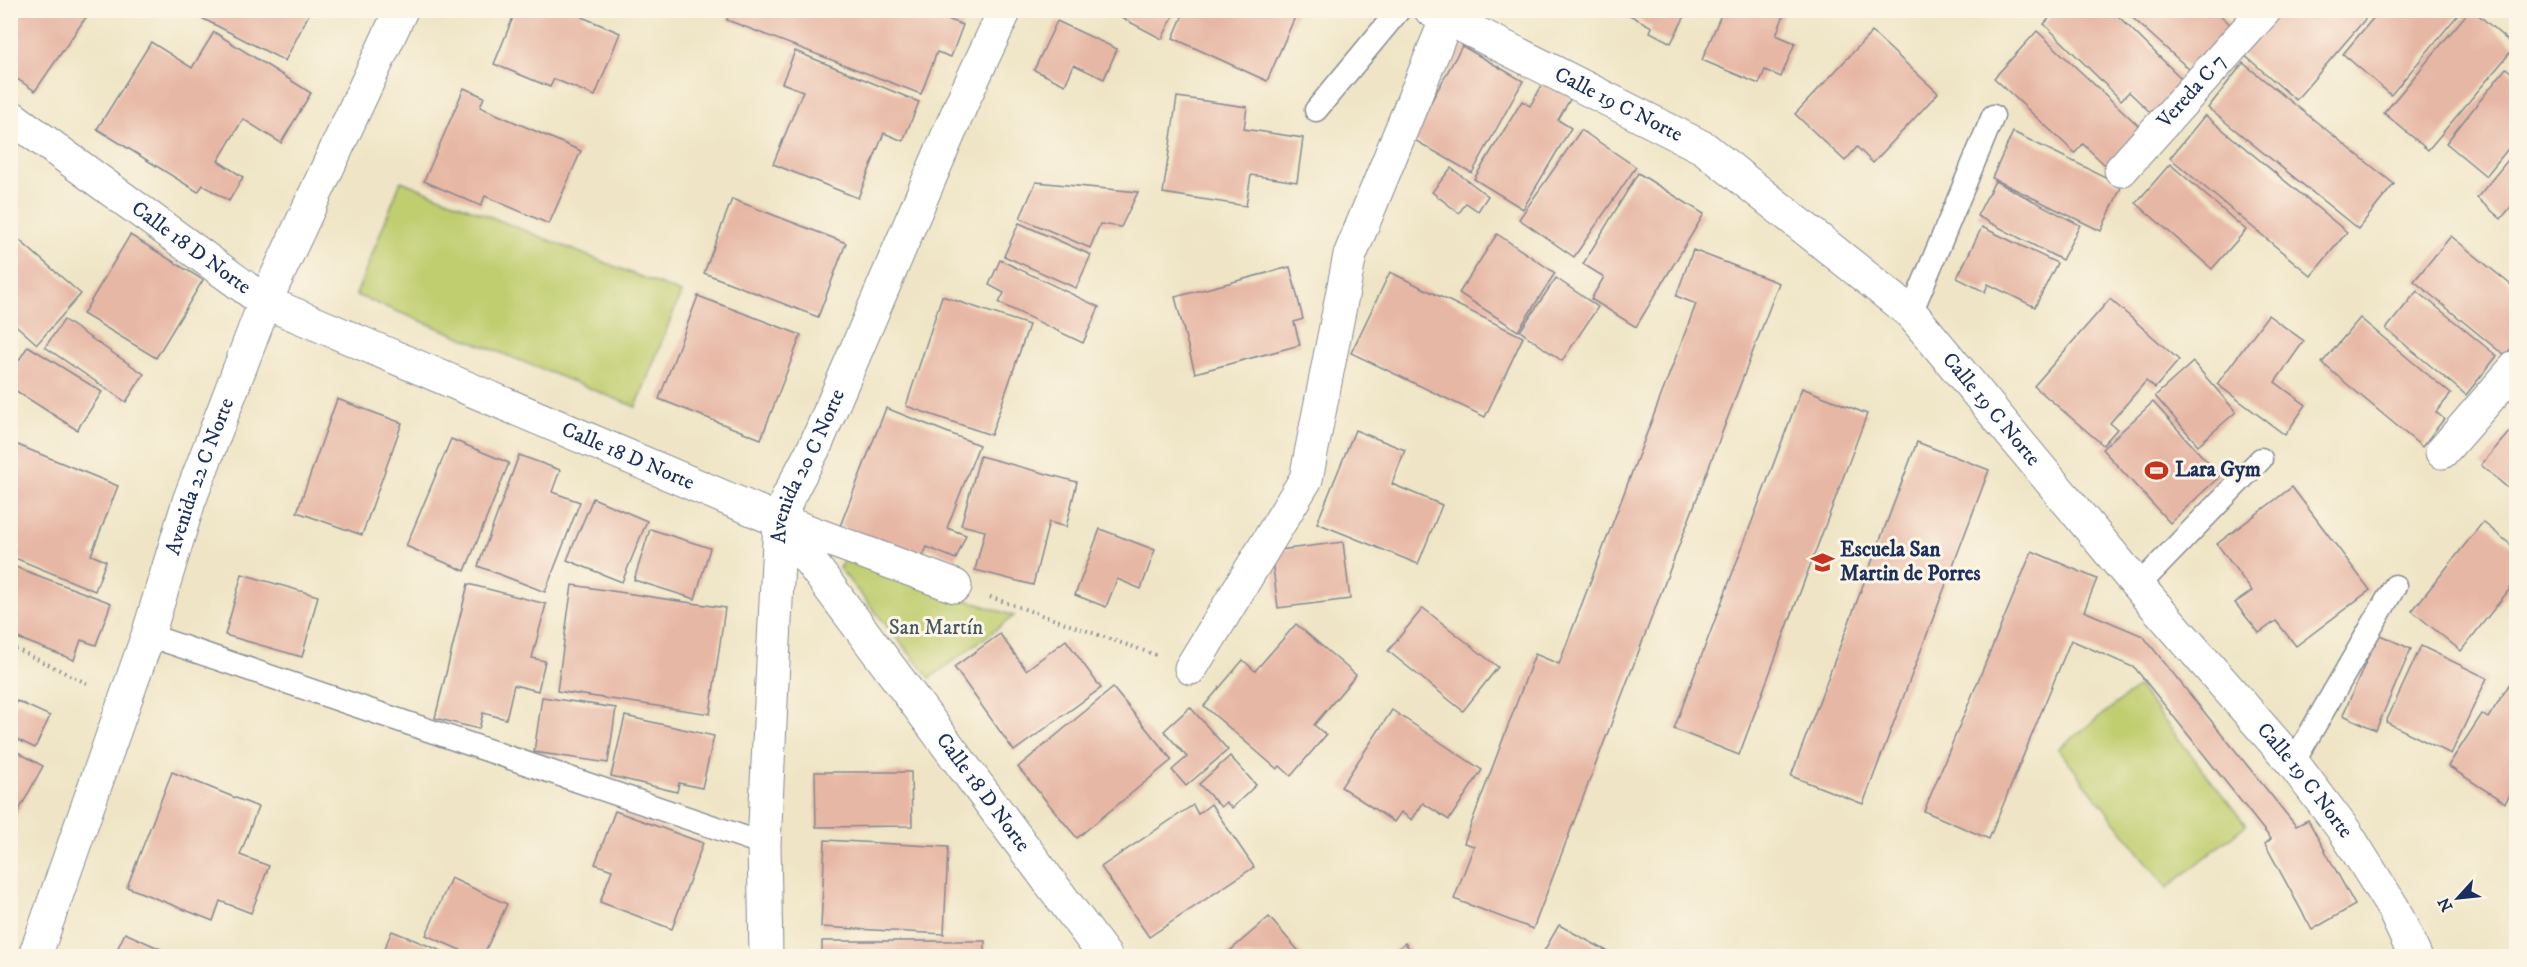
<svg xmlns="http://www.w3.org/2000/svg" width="2527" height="967" viewBox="0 0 2527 967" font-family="'IM FELL DW Pica',serif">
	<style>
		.green { fill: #c0ce70; stroke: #6e7e67; stroke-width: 1.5 }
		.building { fill: #e7b7a5 }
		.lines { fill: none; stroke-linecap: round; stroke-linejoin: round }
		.service-casing { stroke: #858a92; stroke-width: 25 }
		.minor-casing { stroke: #858a92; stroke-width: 35 }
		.tertiary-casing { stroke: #858a92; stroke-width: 35 }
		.path { stroke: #858a92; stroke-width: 4; stroke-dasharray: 1.5 4.5; stroke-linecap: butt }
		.service { stroke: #fff; stroke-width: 22 }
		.minor { stroke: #fff; stroke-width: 33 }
		.tertiary { stroke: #fff; stroke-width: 33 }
		.labels { text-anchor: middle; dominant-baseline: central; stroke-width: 6; stroke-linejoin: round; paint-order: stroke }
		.street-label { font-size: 21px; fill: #1b2f5e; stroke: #fcf5e5 }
		.poi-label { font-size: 21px; font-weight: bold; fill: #1b2f5e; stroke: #fcf5e5; text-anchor: start }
		.park-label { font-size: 21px; fill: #445762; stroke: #fcf5e5 }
	</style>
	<rect width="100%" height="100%" fill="#fcf5e5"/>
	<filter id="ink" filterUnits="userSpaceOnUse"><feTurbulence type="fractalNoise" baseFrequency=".0167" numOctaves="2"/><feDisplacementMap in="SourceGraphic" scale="12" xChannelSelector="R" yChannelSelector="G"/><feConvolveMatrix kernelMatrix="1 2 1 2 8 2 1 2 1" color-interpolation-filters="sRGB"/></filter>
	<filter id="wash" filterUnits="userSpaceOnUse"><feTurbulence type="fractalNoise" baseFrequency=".008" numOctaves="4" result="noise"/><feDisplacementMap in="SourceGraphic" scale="24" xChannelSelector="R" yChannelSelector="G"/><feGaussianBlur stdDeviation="1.35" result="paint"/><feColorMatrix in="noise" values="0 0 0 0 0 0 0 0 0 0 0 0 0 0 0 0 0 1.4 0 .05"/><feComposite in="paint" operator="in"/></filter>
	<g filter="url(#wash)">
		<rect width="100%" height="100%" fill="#efe5c6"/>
		<!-- green -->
		<g class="green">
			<path d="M 401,181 L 681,293 L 636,407 L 356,295 Z"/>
			<path d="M 845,559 L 1014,616 L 930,678 L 839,568 Z"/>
			<path d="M 2138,687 L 2246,825 L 2167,888 L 2058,749 Z"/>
		</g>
		<g id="blocks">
			<!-- building -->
			<g class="building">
				<path d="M 10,10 L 91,10 L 35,91 L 10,74 Z"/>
				<path d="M 186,10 L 311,10 L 285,61 Z"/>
				<path d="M 516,10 L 585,10 L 582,17 L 620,33 L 595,96 L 554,79 L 550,87 L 494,64 Z"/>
				<path d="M 730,10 L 950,10 L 947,19 L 963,25 L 951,57 L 937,52 L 921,94 L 727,20 Z"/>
				<path d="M 1107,10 L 1176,10 L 1162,39 Z"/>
				<path d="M 1185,10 L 1298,10 L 1267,81 L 1173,38 Z"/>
				<path d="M 1620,10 L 1688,10 L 1671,43 L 1650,32 L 1652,27 Z"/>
				<path d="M 1723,10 L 1786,10 L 1776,35 L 1795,43 L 1781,77 L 1765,70 L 1759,84 L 1702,60 Z"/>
				<path d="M 2057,10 L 2112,10 L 2185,82 L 2153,115 L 2129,92 L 2121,100 L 2044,24 Z"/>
				<path d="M 2124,10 L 2215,10 L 2235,29 L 2190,70 Z"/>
				<path d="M 2279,10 L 2373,10 L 2296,100 L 2242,53 Z"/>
				<path d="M 2380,10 L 2462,10 L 2391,95 L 2343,54 Z"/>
				<path d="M 2470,10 L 2473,10 L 2515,47 L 2428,150 L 2384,113 Z"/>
				<path d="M 1057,21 L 1117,49 L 1104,79 L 1074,65 L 1065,85 L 1034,70 Z"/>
				<path d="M 2037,31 L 2141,128 L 2106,166 L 2083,144 L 2075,153 L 1994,78 Z"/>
				<path d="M 214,32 L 311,93 L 281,143 L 243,119 L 218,161 L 243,177 L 229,201 L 203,185 L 198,192 L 97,129 L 151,42 L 192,68 Z"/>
				<path d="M 1872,32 L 1938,93 L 1873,163 L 1857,147 L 1845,161 L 1795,114 Z"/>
				<path d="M 1462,46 L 1523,81 L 1472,173 L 1411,138 Z"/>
				<path d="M 795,51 L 919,102 L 903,141 L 884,133 L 858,198 L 773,164 L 803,91 L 782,83 Z"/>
				<path d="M 2243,63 L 2394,184 L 2358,229 L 2208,108 Z"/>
				<path d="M 2506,68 L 2516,77 L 2516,139 L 2486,176 L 2446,143 Z"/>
				<path d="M 1545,80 L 1572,96 L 1558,120 L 1571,128 L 1523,209 L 1474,179 L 1522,101 L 1530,106 Z"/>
				<path d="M 464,88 L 484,97 L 480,107 L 581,151 L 549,224 L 485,196 L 481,206 L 424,181 Z"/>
				<path d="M 1177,97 L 1247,107 L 1244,129 L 1303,138 L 1297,182 L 1251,175 L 1246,206 L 1163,193 Z"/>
				<path d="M 2205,115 L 2347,232 L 2311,276 L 2170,158 Z"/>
				<path d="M 1581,130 L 1636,167 L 1574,257 L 1519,219 Z"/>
				<path d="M 2013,132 L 2122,185 L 2101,231 L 1992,178 Z"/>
				<path d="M 2516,150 L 2516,207 L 2513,204 L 2501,219 L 2477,198 Z"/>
				<path d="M 2170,164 L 2246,230 L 2212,269 L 2136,203 Z"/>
				<path d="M 1451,168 L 1488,196 L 1478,211 L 1466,203 L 1459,213 L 1432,192 Z"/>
				<path d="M 1638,173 L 1704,214 L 1636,327 L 1591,299 L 1604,277 L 1583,264 Z"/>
				<path d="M 1995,181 L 2080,225 L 2062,260 L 1977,216 Z"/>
				<path d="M 1036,182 L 1138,192 L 1121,227 L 1100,224 L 1090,248 L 1020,218 Z"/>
				<path d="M 732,199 L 846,243 L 818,317 L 704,273 Z"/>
				<path d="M 1019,223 L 1091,255 L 1076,288 L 1004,256 Z"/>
				<path d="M 1982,227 L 2057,263 L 2035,307 L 1988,284 L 1985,292 L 1957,278 Z"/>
				<path d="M 10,232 L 81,294 L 37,344 L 10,320 Z"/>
				<path d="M 1497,234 L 1555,273 L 1518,331 L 1459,293 Z"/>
				<path d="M 130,235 L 203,280 L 156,358 L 83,314 Z"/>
				<path d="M 2451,236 L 2516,289 L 2516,342 L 2505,356 L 2414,281 Z"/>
				<path d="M 1693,250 L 1779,283 L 1533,929 L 1454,899 L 1474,846 L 1464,843 L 1535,654 L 1559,664 L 1696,304 L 1676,296 Z"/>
				<path d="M 1000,260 L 1099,307 L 1083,343 L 999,303 L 1004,293 L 989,285 Z"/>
				<path d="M 1290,267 L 1303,319 L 1294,322 L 1300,345 L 1195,373 L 1175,297 Z"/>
				<path d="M 1390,272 L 1523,337 L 1485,417 L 1351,353 Z"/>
				<path d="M 1556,278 L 1598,307 L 1562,361 L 1520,331 Z"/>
				<path d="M 2417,291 L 2497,356 L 2466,395 L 2386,329 Z"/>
				<path d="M 698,296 L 801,335 L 761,439 L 659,399 Z"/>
				<path d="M 942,296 L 1029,325 L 991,435 L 906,406 Z"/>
				<path d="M 2110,299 L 2179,360 L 2155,388 L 2146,381 L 2110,423 L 2117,429 L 2103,445 L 2034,386 Z"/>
				<path d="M 2268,315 L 2304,341 L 2275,382 L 2306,405 L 2285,435 L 2217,384 Z"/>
				<path d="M 2360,318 L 2451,394 L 2436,412 L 2444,419 L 2422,447 L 2322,363 Z"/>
				<path d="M 64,320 L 144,374 L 126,402 L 45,347 Z"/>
				<path d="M 28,346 L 102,392 L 77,430 L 10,387 L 10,374 Z"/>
				<path d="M 2193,362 L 2236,412 L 2198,445 L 2155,396 Z"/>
				<path d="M 1802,388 L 1867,414 L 1739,755 L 1674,729 Z"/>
				<path d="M 337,399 L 402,423 L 362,535 L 297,512 Z"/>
				<path d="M 2153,402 L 2220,476 L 2170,523 L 2102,449 Z"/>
				<path d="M 886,408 L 979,445 L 947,528 L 966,535 L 956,559 L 927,547 L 922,558 L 840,526 Z"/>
				<path d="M 2516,424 L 2516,495 L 2481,465 Z"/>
				<path d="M 1355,430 L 1405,450 L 1392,484 L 1442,505 L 1418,564 L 1317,523 Z"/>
				<path d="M 451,439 L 509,463 L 465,571 L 406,546 Z"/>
				<path d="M 1917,442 L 1989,470 L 1863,804 L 1791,776 Z"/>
				<path d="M 13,443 L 118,486 L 91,555 L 106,561 L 95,591 L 10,556 L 10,449 Z"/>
				<path d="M 519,455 L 560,470 L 552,492 L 580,502 L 545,592 L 478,566 Z"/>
				<path d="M 980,456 L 1077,482 L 1066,527 L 1049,522 L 1033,585 L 975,570 L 985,531 L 961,525 Z"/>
				<path d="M 2292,487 L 2370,590 L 2296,646 L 2276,621 L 2259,633 L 2235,603 L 2252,591 L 2217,544 Z"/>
				<path d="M 593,498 L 647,521 L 622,582 L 567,560 Z"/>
				<path d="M 2483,522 L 2516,549 L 2516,581 L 2461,651 L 2412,611 Z"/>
				<path d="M 650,529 L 710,548 L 695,599 L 634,580 Z"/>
				<path d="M 1100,529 L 1155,550 L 1141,589 L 1117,579 L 1106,607 L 1075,595 Z"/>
				<path d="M 1343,542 L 1350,599 L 1278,608 L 1271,551 Z"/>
				<path d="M 2032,551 L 2097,579 L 2084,611 L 2143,636 L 2296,826 L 2308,820 L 2355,905 L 2312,930 L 2265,844 L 2271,839 L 2135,668 L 2071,640 L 1989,839 L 1924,811 Z"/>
				<path d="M 10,565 L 111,603 L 96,645 L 81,640 L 74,660 L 15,637 L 19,624 L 10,621 Z"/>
				<path d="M 242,574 L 318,596 L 302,657 L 225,635 Z"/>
				<path d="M 468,584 L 546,604 L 532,658 L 545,661 L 538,691 L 514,685 L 506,719 L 483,713 L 479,729 L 435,718 Z"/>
				<path d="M 572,585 L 725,608 L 710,714 L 557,691 Z"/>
				<path d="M 1423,608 L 1498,667 L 1463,711 L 1388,651 Z"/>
				<path d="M 1296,624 L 1356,675 L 1314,725 L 1326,735 L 1291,776 L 1280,766 L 1277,769 L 1204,706 L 1243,660 L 1255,671 Z"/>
				<path d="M 1000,634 L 1026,670 L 1066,640 L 1101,688 L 1014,751 L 954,667 Z"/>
				<path d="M 2378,634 L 2411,649 L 2376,730 L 2343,715 Z"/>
				<path d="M 2421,646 L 2487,678 L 2451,754 L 2386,722 Z"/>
				<path d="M 2516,674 L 2516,786 L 2505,803 L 2448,766 L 2482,714 L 2488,718 Z"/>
				<path d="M 1113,688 L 1172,760 L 1077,838 L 1018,767 Z"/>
				<path d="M 542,697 L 616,708 L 608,763 L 534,752 Z"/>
				<path d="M 17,701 L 50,716 L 35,748 L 10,736 L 10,715 Z"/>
				<path d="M 1190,707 L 1228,750 L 1186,786 L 1172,770 L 1187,757 L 1164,731 Z"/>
				<path d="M 1392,710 L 1482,770 L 1449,820 L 1423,803 L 1412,820 L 1401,812 L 1394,822 L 1341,787 Z"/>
				<path d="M 625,716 L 714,736 L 702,788 L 679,783 L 677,792 L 611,776 Z"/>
				<path d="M 10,748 L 43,766 L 10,827 Z"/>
				<path d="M 1230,756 L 1256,785 L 1232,808 L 1226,802 L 1221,807 L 1199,784 Z"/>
				<path d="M 172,772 L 258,807 L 240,855 L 269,866 L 251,913 L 220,901 L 213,921 L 127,887 Z"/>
				<path d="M 815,772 L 911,772 L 912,826 L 816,827 Z"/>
				<path d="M 1211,804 L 1254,867 L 1149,937 L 1101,867 L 1193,805 L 1198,814 Z"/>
				<path d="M 615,811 L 703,843 L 672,929 L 600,902 L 612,870 L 595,864 Z"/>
				<path d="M 825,840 L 948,847 L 944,934 L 821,927 Z"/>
				<path d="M 451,878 L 507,904 L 483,956 L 474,956 L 426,935 Z"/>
				<path d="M 1269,917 L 1303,956 L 1224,956 Z"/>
				<path d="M 1559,925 L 1616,956 L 1541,956 Z"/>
				<path d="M 392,931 L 454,956 L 381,956 Z"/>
				<path d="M 125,933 L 176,956 L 114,956 Z"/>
				<rect x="822" y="941" width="163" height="15"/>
				<path d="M 1405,943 L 1415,956 L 1388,956 Z"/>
			</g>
		</g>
	</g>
	<g filter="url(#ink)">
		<use href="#blocks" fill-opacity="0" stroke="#858a92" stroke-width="1.5"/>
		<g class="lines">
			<defs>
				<g id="service">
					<path d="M 1316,110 L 1399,10"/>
					<path d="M 1911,313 L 1993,116"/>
					<path d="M 2138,586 L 2261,459"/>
					<path d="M 148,635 L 764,844"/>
					<path d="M 2293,763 L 2395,586"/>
				</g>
				<g id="minor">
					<path id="s1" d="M 1431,10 L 1704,148 L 1911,313 L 2138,586 L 2293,763 L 2346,833 L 2393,908 L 2415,956"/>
					<path id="s2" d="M 10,116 L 265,302 L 780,521 L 955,586"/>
					<path id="s3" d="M 2121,170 L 2265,10"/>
					<path d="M 2442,452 L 2516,367"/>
					<path id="s4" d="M 780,521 L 1105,956"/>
					<path d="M 1191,668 L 1306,479 L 1350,255 L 1447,18"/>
					<path id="s5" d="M 766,956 L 764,844 L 780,521 L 788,497 L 816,444 L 964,98 L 1005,10"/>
				</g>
				<g id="tertiary">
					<path id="s6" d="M 35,956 L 148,635 L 189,501 L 265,302 L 401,10"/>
				</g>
			</defs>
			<!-- service casing -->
			<use href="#service" class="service-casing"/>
			<!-- minor casing -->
			<use href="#minor" class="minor-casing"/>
			<!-- tertiary casing -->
			<use href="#tertiary" class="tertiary-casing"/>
			<!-- path -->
			<g class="path">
				<path d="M 990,597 L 1156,655"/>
				<path d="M 10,646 L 88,684"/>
			</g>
			<!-- service -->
			<use href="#service" class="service"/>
			<!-- minor -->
			<use href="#minor" class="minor"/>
			<!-- tertiary -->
			<use href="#tertiary" class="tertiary"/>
		</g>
	</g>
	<!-- icons -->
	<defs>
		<symbol id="stadium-bare" viewBox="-9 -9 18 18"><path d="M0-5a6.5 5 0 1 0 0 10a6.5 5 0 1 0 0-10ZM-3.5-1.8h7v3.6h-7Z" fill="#c8321e" stroke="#fcf5e5" stroke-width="2.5" paint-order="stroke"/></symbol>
		<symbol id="school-bare" viewBox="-9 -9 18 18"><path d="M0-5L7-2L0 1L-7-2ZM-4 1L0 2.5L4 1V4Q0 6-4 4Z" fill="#c8321e" stroke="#fcf5e5" stroke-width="2.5" paint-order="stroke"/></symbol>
	</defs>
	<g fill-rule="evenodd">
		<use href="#stadium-bare" x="2140" y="454" width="33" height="33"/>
		<use href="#school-bare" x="1806" y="546" width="33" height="33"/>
	</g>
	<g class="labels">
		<!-- street labels -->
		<g class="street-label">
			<text stroke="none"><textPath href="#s3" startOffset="106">Vereda C 7</textPath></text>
			<text stroke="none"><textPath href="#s1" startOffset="210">Calle 19 C Norte</textPath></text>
			<text stroke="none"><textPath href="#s2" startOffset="224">Calle 18 D Norte</textPath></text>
			<text stroke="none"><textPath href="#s1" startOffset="696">Calle 19 C Norte</textPath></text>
			<text stroke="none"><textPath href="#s2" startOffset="710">Calle 18 D Norte</textPath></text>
			<text stroke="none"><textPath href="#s5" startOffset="496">Avenida 20 C Norte</textPath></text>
			<text stroke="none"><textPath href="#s6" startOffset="507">Avenida 22 C Norte</textPath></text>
			<text stroke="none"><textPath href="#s1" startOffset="1182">Calle 19 C Norte</textPath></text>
			<text stroke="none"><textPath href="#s4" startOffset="339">Calle 18 D Norte</textPath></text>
		</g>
		<!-- poi labels -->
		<g class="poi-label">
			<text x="2175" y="470">Lara Gym</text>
			<text x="1840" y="550">Escuela San<tspan x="1840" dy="24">Martin de Porres</tspan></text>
		</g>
		<!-- park labels -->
		<g class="park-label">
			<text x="936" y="628">San Martín</text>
		</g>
	</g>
	<!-- margin -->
	<rect width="2527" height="967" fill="none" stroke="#fcf5e5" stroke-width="36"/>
	<!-- north arrow -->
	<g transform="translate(2458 898) rotate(243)" stroke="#fcf5e5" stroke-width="4.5" paint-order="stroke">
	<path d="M0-4.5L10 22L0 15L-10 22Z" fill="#1b2f5e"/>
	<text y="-9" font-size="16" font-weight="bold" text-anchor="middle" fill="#1b2f5e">N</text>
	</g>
</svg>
